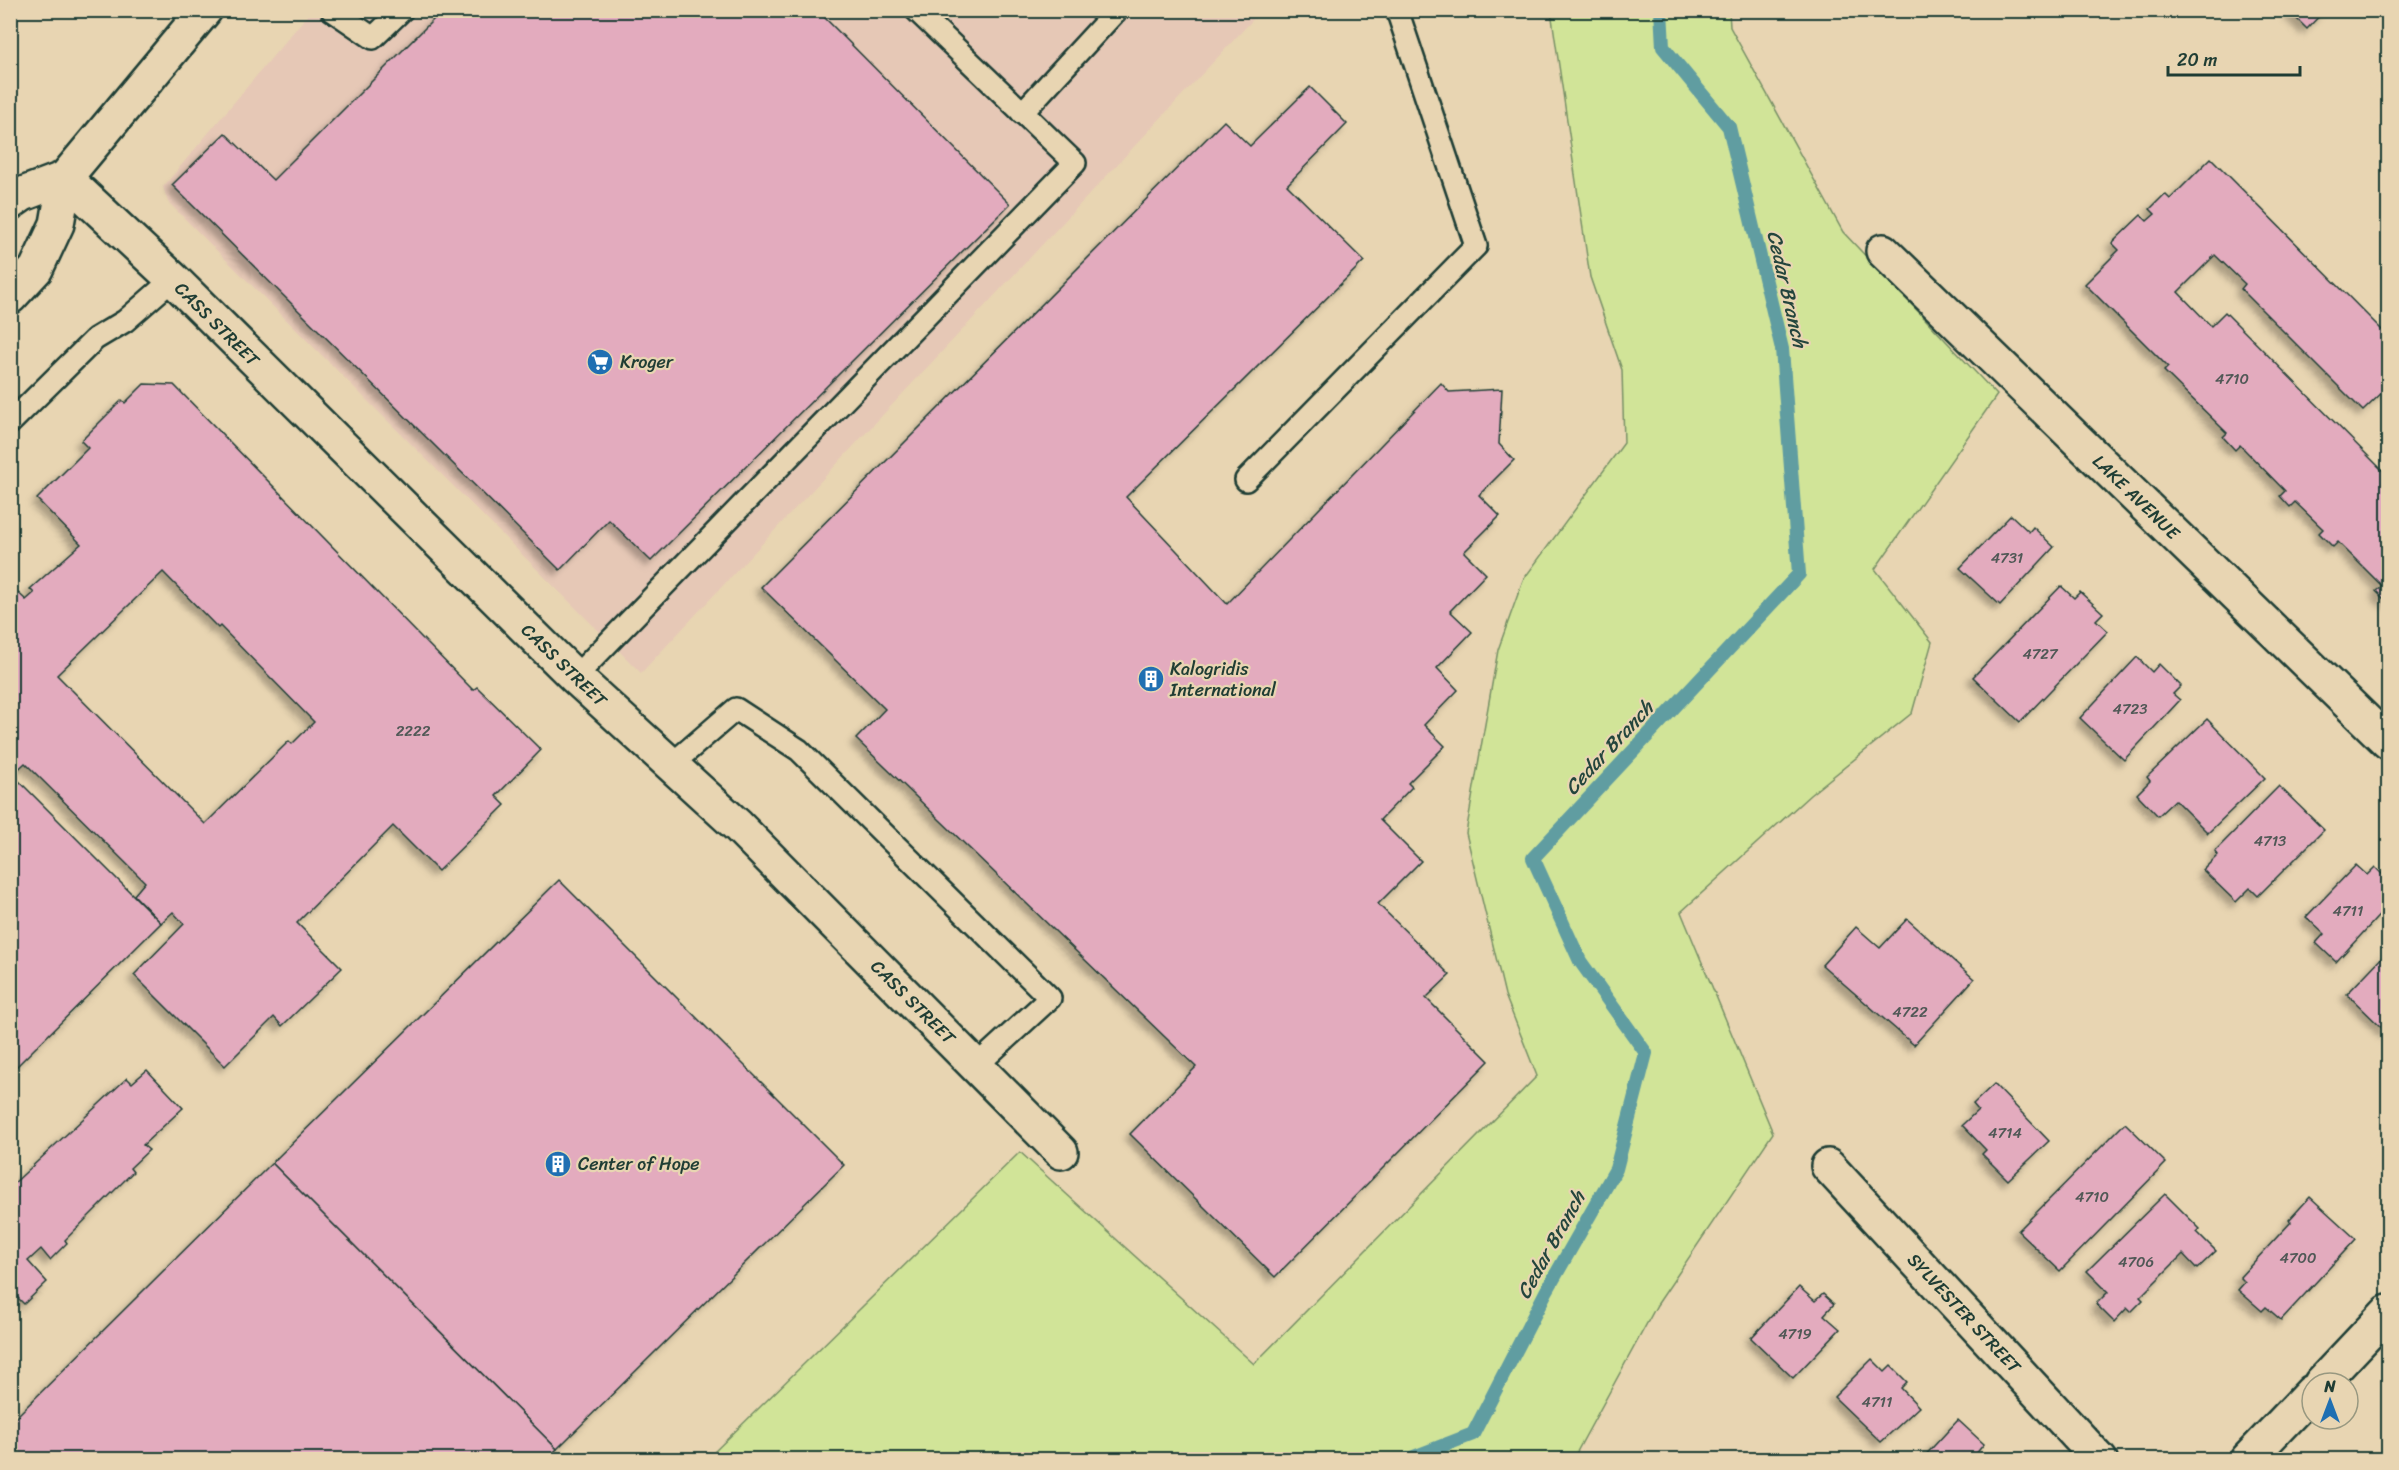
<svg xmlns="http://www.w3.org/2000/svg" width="2399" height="1470" viewBox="0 0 2399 1470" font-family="Sriracha,sans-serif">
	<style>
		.built { fill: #e6c8b6 }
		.green { fill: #d1e498; stroke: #789066; stroke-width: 1.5 }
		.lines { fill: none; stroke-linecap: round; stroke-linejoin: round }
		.stream { stroke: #619da1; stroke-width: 14 }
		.building { fill: #e3abbe; stroke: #1f3d34; stroke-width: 1.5; fill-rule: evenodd; filter: url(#shadow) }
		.service-casing { stroke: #1f3d34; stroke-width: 26 }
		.minor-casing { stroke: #1f3d34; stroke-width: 38 }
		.secondary-casing { stroke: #1f3d34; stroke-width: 38 }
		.service { stroke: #e8d5b2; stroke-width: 21 }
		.minor { stroke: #e8d5b2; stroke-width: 33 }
		.secondary { stroke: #e8d5b2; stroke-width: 33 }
		.labels { text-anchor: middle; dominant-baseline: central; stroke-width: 4.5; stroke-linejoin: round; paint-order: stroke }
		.number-label { font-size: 15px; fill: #505856 }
		.street-label { font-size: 18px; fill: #1f3d34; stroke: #e8d5b2 }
		.poi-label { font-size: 18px; fill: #1f3d34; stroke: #e8d5b2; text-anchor: start }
		.water-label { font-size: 20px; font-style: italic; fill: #24453d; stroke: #e8d5b2 }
	</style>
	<defs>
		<filter id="shadow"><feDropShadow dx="-5.5" dy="5.5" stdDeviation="3" flood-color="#0004"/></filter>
	</defs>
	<rect width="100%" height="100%" fill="#e8d5b2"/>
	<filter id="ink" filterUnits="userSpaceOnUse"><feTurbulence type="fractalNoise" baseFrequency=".0167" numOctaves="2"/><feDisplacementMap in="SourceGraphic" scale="12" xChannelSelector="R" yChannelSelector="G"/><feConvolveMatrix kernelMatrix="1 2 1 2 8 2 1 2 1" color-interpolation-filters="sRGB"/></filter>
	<g filter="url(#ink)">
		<!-- built -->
		<path class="built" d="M 311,11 L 1261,11 L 641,673 L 168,202 L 163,187 Z"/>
		<!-- green -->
		<path class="green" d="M 1551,11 L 1729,11 L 1730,27 L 1843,232 L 1997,395 L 1875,569 L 1932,642 L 1912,713 L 1810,795 L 1681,912 L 1773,1133 L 1657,1305 L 1573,1459 L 706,1460 L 1020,1152 L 1254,1364 L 1537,1076 L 1505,995 L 1466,833 L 1498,650 L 1523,580 L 1624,443 L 1622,370 L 1590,277 Z"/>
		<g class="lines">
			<!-- stream -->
			<path class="stream" d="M 1406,1460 L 1473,1434 L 1546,1292 L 1616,1169 L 1646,1053 L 1580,961 L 1533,858 L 1799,574 L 1782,349 L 1729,127 L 1663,47 L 1661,10"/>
		</g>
		<!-- building -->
		<g class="building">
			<path d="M 443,10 L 798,10 L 800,13 L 803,10 L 817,10 L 1010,204 L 651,561 L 609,520 L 560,570 L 172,185 L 225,133 L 273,180 Z"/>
			<path d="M 2288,10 L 2325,10 L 2307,29 Z"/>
			<path d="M 1310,87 L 1347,124 L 1287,185 L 1364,261 L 1126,497 L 1227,604 L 1441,383 L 1449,392 L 1502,389 L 1499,444 L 1514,460 L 1479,495 L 1500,516 L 1464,552 L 1486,574 L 1450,611 L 1472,632 L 1437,668 L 1458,690 L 1424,725 L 1445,746 L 1408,783 L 1412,787 L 1380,820 L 1421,861 L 1378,904 L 1450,975 L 1426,998 L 1489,1061 L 1275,1277 L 1130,1134 L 1196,1067 L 856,739 L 885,709 L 761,587 L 1224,121 L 1250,146 Z"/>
			<path d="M 2211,158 L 2388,336 L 2388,387 L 2363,411 L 2241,289 L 2245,284 L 2215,255 L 2178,292 L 2211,326 L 2225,312 L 2388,476 L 2388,603 L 2376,591 L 2382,586 L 2338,542 L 2333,547 L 2319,533 L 2323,529 L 2295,502 L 2290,507 L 2280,496 L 2285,491 L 2240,445 L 2235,450 L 2223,437 L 2227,433 L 2164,371 L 2168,367 L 2085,284 L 2119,250 L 2112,243 L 2141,215 L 2147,221 L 2155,214 L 2150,209 L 2165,194 L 2170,199 Z"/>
			<path d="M 144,384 L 174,385 L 473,690 L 477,687 L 541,750 L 496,796 L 505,805 L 438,871 L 393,826 L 297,923 L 342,968 L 282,1026 L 274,1017 L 225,1066 L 134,975 L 184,924 L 173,912 L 161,923 L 134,895 L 145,882 L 25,763 L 10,777 L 10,585 L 26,600 L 34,593 L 30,589 L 81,544 L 37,499 L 88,448 L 81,441 L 122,400 L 125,403 ZM 163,572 L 218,628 L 220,626 L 314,722 L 292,744 L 289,741 L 205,824 L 57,675 Z"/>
			<path d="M 2011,515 L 2029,532 L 2033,527 L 2054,547 L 2000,605 L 1960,568 Z"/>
			<path d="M 2061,586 L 2074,598 L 2080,592 L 2103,613 L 2096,620 L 2108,631 L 2020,722 L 1973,677 Z"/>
			<path d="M 2137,657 L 2152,672 L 2159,664 L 2181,686 L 2173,694 L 2180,700 L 2124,760 L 2080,718 Z"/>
			<path d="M 2207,719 L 2265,778 L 2208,833 L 2175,800 L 2158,816 L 2137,794 L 2150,781 L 2147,777 Z"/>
			<path d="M 13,775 L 161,923 L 10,1073 L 10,777 Z"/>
			<path d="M 2279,786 L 2324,830 L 2258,896 L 2250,888 L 2236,902 L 2203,870 L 2218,855 L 2215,851 Z"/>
			<path d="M 2356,865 L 2367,875 L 2375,867 L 2388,880 L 2388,887 L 2383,893 L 2388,898 L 2388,906 L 2336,962 L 2316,943 L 2324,934 L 2306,917 Z"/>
			<path d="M 559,880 L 844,1165 L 557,1449 L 272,1163 Z"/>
			<path d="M 1907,919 L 1974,979 L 1914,1045 L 1822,965 L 1856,927 L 1880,948 Z"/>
			<path d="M 2388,951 L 2388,1034 L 2347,994 Z"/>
			<path d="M 147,1070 L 183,1108 L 143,1145 L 149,1150 L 130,1168 L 133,1172 L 65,1240 L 67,1243 L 50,1260 L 41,1249 L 28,1261 L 47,1282 L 24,1304 L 10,1290 L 10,1187 L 127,1078 L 132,1083 Z"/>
			<path d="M 1994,1084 L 2049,1141 L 2008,1180 L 1982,1154 L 1986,1150 L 1962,1125 L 1978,1110 L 1973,1104 Z"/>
			<path d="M 2125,1123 L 2166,1163 L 2060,1271 L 2018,1231 Z"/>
			<path d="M 272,1163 L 557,1449 L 546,1460 L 10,1460 L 10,1423 Z"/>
			<path d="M 2165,1194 L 2200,1229 L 2197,1232 L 2216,1251 L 2197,1269 L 2183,1254 L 2140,1297 L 2143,1300 L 2131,1312 L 2127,1308 L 2114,1322 L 2096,1304 L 2108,1292 L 2087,1271 Z"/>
			<path d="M 2310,1197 L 2356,1239 L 2281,1320 L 2266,1307 L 2262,1311 L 2238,1290 L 2245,1282 L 2240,1277 L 2291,1222 L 2289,1220 Z"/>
			<path d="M 1799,1287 L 1815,1301 L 1823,1294 L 1834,1304 L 1824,1315 L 1840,1329 L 1793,1378 L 1751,1338 Z"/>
			<path d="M 1872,1359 L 1885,1372 L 1891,1366 L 1907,1382 L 1901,1388 L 1919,1407 L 1881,1442 L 1834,1397 Z"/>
			<path d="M 1958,1420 L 1984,1444 L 1975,1455 L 1980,1460 L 1921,1460 Z"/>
		</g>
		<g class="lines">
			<defs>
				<g id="service">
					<path d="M 332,10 L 373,38 L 402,10"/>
					<path d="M 1022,113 L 1117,10"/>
					<path d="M 10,423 L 95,339 L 125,321 L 173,279"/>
					<path d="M 1246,480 L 1476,246 L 1397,10"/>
					<path d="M 575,677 L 1075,163 L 916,10"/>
					<path d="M 671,765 L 736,709 L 799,750 L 1050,998 L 977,1065"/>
				</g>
				<g id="minor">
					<path d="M 65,178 L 173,279 L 575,677 L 738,826 L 1061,1152"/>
					<path d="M 1883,251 L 2388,742"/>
					<path d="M 1828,1166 L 2100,1460"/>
					<path d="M 2321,1383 L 2388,1312"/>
					<path d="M 2247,1460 L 2312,1392"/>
				</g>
				<g id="secondary">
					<path d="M 10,203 L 23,194 L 65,178 L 205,10"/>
					<path d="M 10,297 L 36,269 L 57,224 L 65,178"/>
				</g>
			</defs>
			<!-- service casing -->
			<use href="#service" class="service-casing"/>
			<!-- minor casing -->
			<use href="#minor" class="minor-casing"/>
			<!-- secondary casing -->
			<use href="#secondary" class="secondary-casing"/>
			<!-- service -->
			<use href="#service" class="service"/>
			<!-- minor -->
			<use href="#minor" class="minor"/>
			<!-- secondary -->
			<use href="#secondary" class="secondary"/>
		</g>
	</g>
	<!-- icons -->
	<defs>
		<symbol id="supermarket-disc" viewBox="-11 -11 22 22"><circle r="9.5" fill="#1f6fb2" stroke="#e8d5b2"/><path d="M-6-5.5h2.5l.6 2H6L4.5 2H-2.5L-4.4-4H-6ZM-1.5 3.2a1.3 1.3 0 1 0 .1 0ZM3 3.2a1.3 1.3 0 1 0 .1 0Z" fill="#fff"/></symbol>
		<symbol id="building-disc" viewBox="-11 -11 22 22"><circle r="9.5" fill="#1f6fb2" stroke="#e8d5b2"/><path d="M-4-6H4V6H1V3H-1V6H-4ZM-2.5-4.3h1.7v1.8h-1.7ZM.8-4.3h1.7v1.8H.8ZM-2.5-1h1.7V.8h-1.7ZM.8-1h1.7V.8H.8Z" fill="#fff"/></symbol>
	</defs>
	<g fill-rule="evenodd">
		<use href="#supermarket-disc" x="585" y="347" width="30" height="30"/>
		<use href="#building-disc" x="1136" y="664" width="30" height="30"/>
		<use href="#building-disc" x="543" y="1149" width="30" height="30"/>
	</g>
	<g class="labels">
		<!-- number labels -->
		<g class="number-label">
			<text x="2232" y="379">4710</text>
			<text x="2007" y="558">4731</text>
			<text x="2040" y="654">4727</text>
			<text x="2130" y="709">4723</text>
			<text x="413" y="731">2222</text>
			<text x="2270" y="841">4713</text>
			<text x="2348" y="911">4711</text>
			<text x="1910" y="1012">4722</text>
			<text x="2005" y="1133">4714</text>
			<text x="2092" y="1197">4710</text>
			<text x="2298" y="1258">4700</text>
			<text x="2136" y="1262">4706</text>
			<text x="1795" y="1334">4719</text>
			<text x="1877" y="1402">4711</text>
		</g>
		<!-- street labels -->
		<g class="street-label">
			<text transform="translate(217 324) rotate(45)">CASS STREET</text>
			<text transform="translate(2136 497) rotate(44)">LAKE AVENUE</text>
			<text transform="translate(564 665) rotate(44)">CASS STREET</text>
			<text transform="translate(913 1002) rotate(45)">CASS STREET</text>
			<text transform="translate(1964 1313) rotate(47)">SYLVESTER STREET</text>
		</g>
		<!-- poi labels -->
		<g class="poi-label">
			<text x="620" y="362">Kroger</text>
			<text x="1170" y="669">Kalogridis<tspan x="1170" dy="21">International</tspan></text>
			<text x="578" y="1164">Center of Hope</text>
		</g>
		<!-- water labels -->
		<g class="water-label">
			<text transform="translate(1787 289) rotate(77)">Cedar Branch</text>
			<text transform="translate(1609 748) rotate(-47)">Cedar Branch</text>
			<text transform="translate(1551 1245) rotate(-61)">Cedar Branch</text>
		</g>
	</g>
	<!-- margin -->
	<rect width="2399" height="1470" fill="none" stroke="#e8d5b2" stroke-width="36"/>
	<rect x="18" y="18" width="2363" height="1434" fill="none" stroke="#1f3d34" stroke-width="2" filter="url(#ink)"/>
	<!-- north arrow -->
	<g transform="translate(2330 1401)"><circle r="28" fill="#e8d5b2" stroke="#989880" stroke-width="1.5"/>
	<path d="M0-4.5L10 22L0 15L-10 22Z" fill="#1f6fb2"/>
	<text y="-9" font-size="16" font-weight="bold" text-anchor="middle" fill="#1f3d34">N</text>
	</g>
	<!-- scale -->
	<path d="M2168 66v9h132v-9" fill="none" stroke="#1f3d34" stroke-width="3"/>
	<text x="2177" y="66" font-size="18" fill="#1f3d34" stroke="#e8d5b2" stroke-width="4.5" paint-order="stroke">20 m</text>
</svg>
